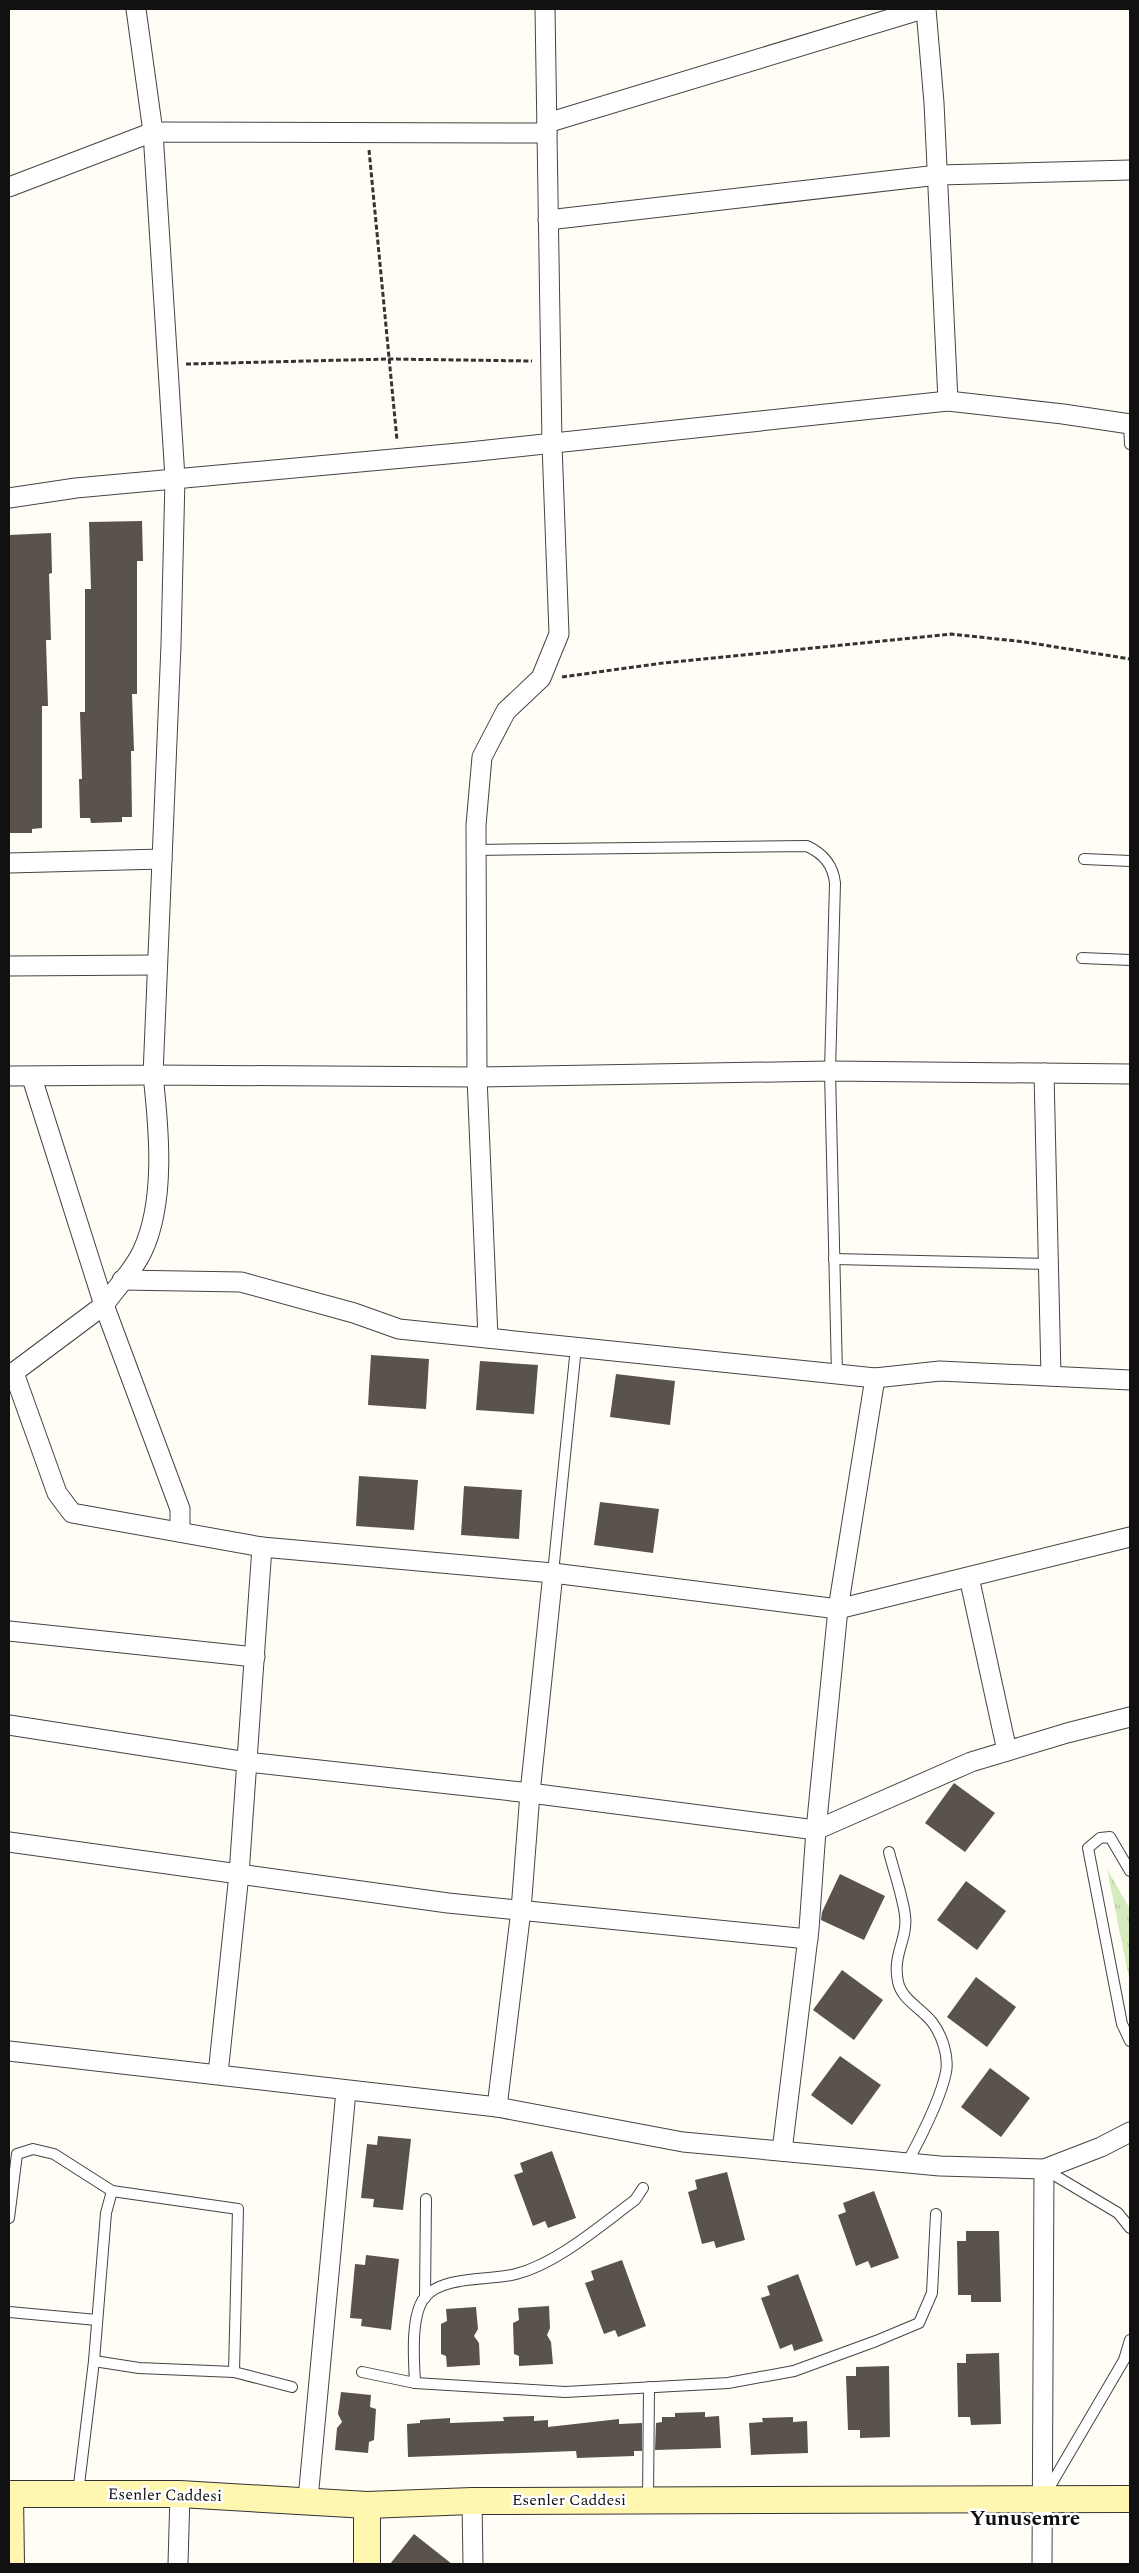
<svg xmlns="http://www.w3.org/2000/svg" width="1139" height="2573" viewBox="0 0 1139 2573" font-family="Spectral,serif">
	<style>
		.grass { fill: url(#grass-tufts) }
		.building { fill: #5a524d }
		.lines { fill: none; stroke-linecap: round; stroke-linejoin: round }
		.lane-casing { stroke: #444; stroke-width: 12 }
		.street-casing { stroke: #444; stroke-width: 21 }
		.secondary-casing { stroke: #333; stroke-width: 28 }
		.path { stroke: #333; stroke-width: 3; stroke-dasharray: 5 2.5; stroke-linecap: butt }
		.lane { stroke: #fff; stroke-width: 10 }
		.street { stroke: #fff; stroke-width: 19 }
		.secondary { stroke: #fff6b0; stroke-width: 26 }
		.labels { text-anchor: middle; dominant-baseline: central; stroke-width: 5; stroke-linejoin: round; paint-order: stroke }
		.street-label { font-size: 16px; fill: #111; stroke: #fff }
		.district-label { font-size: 21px; font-weight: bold; fill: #111; stroke: #fff }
	</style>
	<defs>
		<pattern id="grass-tufts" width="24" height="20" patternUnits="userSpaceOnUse" patternTransform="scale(1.25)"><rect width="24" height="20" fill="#d5ebbd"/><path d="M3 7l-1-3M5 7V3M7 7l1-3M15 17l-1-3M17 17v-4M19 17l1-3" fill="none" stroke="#b6c8a1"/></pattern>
	</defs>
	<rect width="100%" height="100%" fill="#fffdf5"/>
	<!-- grass -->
	<path class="grass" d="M 1107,1869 L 1130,1909 L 1130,1983 Z"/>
	<!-- building -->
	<g class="building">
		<path d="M 142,521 L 143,561 L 137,561 L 137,694 L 132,694 L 134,751 L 131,751 L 132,817 L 122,817 L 122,822 L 91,823 L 90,818 L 80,818 L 79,779 L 82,779 L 80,712 L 85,712 L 85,589 L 91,589 L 89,522 Z"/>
		<path d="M 51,533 L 52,573 L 49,574 L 51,640 L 46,640 L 48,706 L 42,706 L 42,828 L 32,829 L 32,833 L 9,833 L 9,535 Z"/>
		<path d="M 371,1355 L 429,1359 L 426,1409 L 368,1405 Z"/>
		<path d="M 480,1361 L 538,1365 L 534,1414 L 476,1410 Z"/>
		<path d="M 616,1374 L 675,1381 L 670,1425 L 610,1417 Z"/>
		<path d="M 359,1476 L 418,1480 L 414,1530 L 356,1526 Z"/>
		<path d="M 464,1486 L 522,1490 L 519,1539 L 461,1535 Z"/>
		<path d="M 600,1502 L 659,1509 L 653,1553 L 594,1545 Z"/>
		<path d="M 954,1783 L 995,1813 L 965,1852 L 925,1823 Z"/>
		<path d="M 840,1874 L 885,1896 L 864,1940 L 821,1920 L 822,1912 Z"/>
		<path d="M 966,1881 L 1006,1911 L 977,1950 L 937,1920 Z"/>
		<path d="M 842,1970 L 883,2000 L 854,2040 L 813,2010 Z"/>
		<path d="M 976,1977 L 1016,2007 L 987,2047 L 947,2017 Z"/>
		<path d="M 840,2056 L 881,2085 L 852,2125 L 811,2095 Z"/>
		<path d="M 990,2068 L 1030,2098 L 1001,2137 L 961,2107 Z"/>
		<path d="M 378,2136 L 411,2139 L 403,2210 L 373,2207 L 374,2199 L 361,2198 L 367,2144 L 377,2145 Z"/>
		<path d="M 552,2151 L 576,2218 L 548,2228 L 545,2221 L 533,2226 L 514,2175 L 523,2172 L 520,2163 Z"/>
		<path d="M 727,2172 L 745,2240 L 716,2248 L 714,2241 L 702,2244 L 688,2192 L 697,2189 L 695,2180 Z"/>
		<path d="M 874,2191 L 899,2258 L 871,2268 L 868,2261 L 856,2266 L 838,2215 L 846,2212 L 843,2203 Z"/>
		<path d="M 966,2231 L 999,2231 L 1001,2302 L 971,2302 L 971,2295 L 958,2295 L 957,2241 L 966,2241 Z"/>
		<path d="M 366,2255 L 399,2259 L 391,2330 L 361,2326 L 362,2319 L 350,2318 L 355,2264 L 365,2265 Z"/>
		<path d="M 622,2260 L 646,2326 L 618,2337 L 615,2330 L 604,2334 L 585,2283 L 594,2280 L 591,2271 Z"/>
		<path d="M 798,2274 L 823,2341 L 794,2351 L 792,2344 L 780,2349 L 761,2298 L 770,2295 L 767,2286 Z"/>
		<path d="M 549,2306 L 550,2328 L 547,2335 L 551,2342 L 553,2364 L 519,2366 L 519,2356 L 514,2354 L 513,2323 L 519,2320 L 518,2308 Z"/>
		<path d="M 476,2307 L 478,2329 L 474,2336 L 479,2343 L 480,2365 L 447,2367 L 446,2356 L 441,2354 L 441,2324 L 447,2321 L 446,2309 Z"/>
		<path d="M 999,2353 L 1001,2424 L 971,2425 L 970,2417 L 958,2417 L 957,2363 L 966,2363 L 966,2354 Z"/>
		<path d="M 889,2366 L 890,2437 L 860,2438 L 860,2430 L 848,2430 L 846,2376 L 856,2376 L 856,2367 Z"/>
		<path d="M 341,2392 L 371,2395 L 370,2407 L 376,2409 L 374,2440 L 369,2442 L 368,2453 L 335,2450 L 337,2428 L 342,2422 L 338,2414 Z"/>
		<path d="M 705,2412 L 705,2417 L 719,2416 L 721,2448 L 655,2450 L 656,2423 L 662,2422 L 662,2417 L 675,2417 L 675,2413 Z"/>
		<path d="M 534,2416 L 534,2421 L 548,2420 L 548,2427 L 619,2419 L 619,2424 L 642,2423 L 642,2451 L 634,2451 L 634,2456 L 577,2458 L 576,2451 L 408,2457 L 407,2424 L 420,2423 L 420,2420 L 450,2418 L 450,2423 L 504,2421 L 503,2417 Z"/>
		<path d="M 793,2417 L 793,2422 L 807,2421 L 808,2453 L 751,2455 L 749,2423 L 763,2422 L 762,2418 Z"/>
		<path d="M 414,2534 L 452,2564 L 390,2564 Z"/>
	</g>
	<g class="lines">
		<defs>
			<g id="lane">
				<path d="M 1129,424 L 1130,444"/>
				<path d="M 476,850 L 807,846 C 824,854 833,865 835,883 L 830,1071 L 837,1374"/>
				<path d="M 1084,859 L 1130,861"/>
				<path d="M 1082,958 L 1130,960"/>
				<path d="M 834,1259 L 1048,1264"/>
				<path d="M 553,1573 L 576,1347"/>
				<path d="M 889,1852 C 894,1872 902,1894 905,1915 C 908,1940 892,1954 898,1982 C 902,2000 921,2008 932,2022 C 942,2035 949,2056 946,2072 C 941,2098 920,2139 907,2163"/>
				<path d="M 1130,1871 L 1110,1837 L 1100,1838 L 1088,1848 L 1122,2024 L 1130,2041"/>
				<path d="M 1044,2169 L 1118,2213 L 1130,2228"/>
				<path d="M 112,2191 L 238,2209 L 234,2372"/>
				<path d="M 9,2218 L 17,2154 L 33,2149 L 54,2154 L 112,2191 L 106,2213 L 94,2361 L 78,2493"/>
				<path d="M 425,2298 L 426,2199"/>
				<path d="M 9,2312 L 97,2320"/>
				<path d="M 94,2361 L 139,2368 L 234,2372 L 292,2387"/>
				<path d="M 362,2372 L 415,2383 L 565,2392 L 728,2383 L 794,2371 L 876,2341 L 919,2323 L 932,2293 L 936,2214"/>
				<path d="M 415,2383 C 414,2361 410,2315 425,2297 C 444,2275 490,2281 516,2274 C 558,2263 601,2225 635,2200 L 643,2188"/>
				<path d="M 1046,2493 L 1124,2360 L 1130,2340"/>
				<path d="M 648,2499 L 649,2387"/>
			</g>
			<g id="street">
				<path d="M 926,9 L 934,103 L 948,401"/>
				<path d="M 547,123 L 923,9"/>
				<path d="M 9,187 L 153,132 L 547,133"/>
				<path d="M 548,220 L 938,175 L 1130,170"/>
				<path d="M 9,498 L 76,488 L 469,452 L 948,401 L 1063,414 L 1130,424"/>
				<path d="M 9,863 L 162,859"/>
				<path d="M 9,966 L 156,965"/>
				<path d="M 1044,1073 L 1051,1376"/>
				<path d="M 9,1076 L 153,1075 L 171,645 L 175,478 L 153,132 L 136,9"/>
				<path d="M 122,1280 L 241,1282 L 354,1313 L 399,1329 L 837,1374 L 875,1378 L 940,1371 L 1130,1380"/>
				<path d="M 488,1338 L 477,1077 L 476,825 L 482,757 L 506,711 L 541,678 L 559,634 L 552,444 L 545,9"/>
				<path d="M 14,1373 L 57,1493 L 72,1513 L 262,1547 L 553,1573 L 838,1609 L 1130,1537"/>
				<path d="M 9,1376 L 104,1305 L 32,1078"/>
				<path d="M 180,1532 L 180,1509 L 104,1305 C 116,1288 133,1271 142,1252 C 166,1202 159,1129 153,1075 L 477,1077 L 830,1071 L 1130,1074"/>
				<path d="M 969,1577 L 1007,1751"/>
				<path d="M 9,1631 L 255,1657"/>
				<path d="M 9,1725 L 247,1762 L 530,1793 L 816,1830 L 971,1762 L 1067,1733 L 1130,1717"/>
				<path d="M 9,1842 L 448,1903 L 808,1939"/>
				<path d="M 9,2051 L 497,2107 L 683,2142 L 940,2166 L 1044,2169 L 1101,2147 L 1130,2132"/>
				<path d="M 218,2074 L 239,1874 L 262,1547"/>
				<path d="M 497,2107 L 521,1910 L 530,1793 L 553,1573"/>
				<path d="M 782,2151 L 809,1929 L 816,1830 L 838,1609 L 875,1378"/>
				<path d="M 308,2499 L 346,2091"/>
				<path d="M 472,2501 L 473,2564"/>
				<path d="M 178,2564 L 180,2494"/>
				<path d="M 1042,2564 L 1044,2169"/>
			</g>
			<g id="secondary">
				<path d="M 9,2494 L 180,2494 L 367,2505 L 472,2501 L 1130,2499"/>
				<path d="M 10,2494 L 11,2564"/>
				<path d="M 367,2564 L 367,2505"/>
			</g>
		</defs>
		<!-- lane casing -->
		<use href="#lane" class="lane-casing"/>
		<!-- street casing -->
		<use href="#street" class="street-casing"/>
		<!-- secondary casing -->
		<use href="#secondary" class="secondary-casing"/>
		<!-- path -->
		<g class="path">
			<path d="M 369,150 L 397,440"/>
			<path d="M 186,364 L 389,359 L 532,361"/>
			<path d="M 562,677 L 663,663 L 951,634 L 1025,642 L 1130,659"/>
		</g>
		<!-- lane -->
		<use href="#lane" class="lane"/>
		<!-- street -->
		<use href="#street" class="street"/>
		<!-- secondary -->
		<use href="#secondary" class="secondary"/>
	</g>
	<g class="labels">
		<!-- street labels -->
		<g class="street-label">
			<text transform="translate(165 2495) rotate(1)">Esenler Caddesi</text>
			<text x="569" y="2500">Esenler Caddesi</text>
		</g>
		<!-- district labels -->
		<g class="district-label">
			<text x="1025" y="2519">Yunusemre</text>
		</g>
	</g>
	<!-- border -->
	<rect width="1139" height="2573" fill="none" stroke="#111111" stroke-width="20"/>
</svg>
